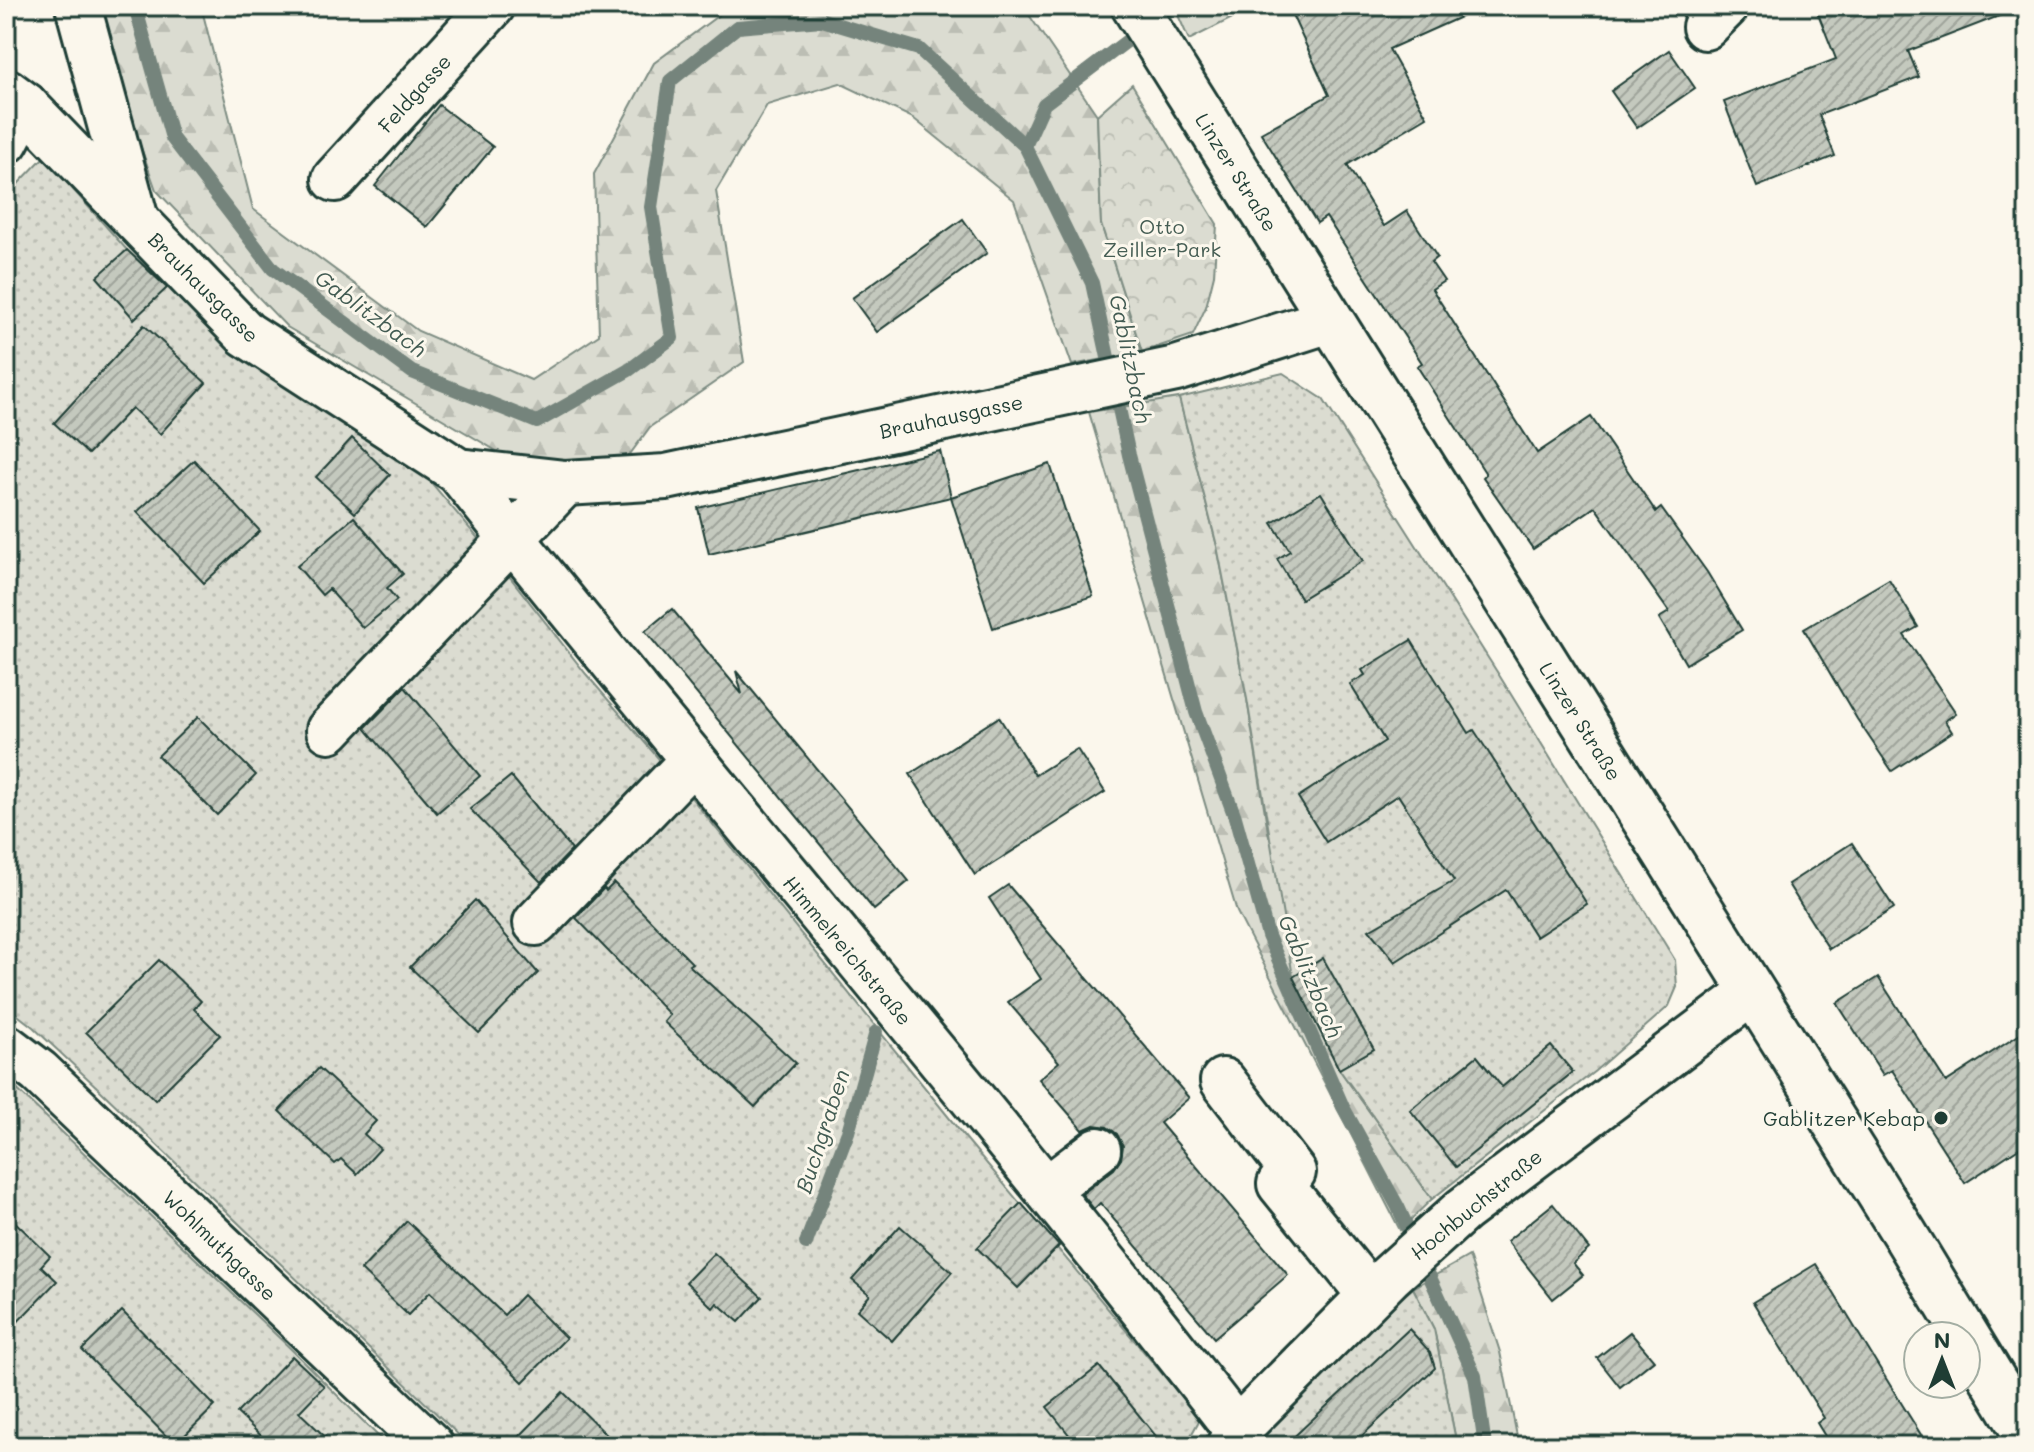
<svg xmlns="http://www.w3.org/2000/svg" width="2034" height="1452" viewBox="0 0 2034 1452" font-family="Mali,sans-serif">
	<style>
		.forest { fill: url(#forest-firs); stroke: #7d8c82; stroke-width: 2 }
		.park { fill: url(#park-crowns); stroke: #7d8c82; stroke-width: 2 }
		.garden { fill: url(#garden-dots); stroke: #7d8c82; stroke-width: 2 }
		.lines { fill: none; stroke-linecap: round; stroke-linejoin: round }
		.stream { stroke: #74847b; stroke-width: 14 }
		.building { fill: url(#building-hatch); stroke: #1f3d34; stroke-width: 2 }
		.minor-casing { stroke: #1f3d34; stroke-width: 50 }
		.major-casing { stroke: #1f3d34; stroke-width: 50 }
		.minor { stroke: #fbf7ec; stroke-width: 44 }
		.major { stroke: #fbf7ec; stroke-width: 44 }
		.poi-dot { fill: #1f3d34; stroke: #fbf7ec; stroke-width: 3 }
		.labels { text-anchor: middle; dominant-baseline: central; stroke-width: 6; stroke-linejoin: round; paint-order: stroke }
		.street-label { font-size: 20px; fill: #1f3d34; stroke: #fbf7ec }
		.park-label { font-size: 20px; fill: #455d53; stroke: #fbf7ec }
		.poi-label { font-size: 20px; fill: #1f3d34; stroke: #fbf7ec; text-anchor: end }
		.water-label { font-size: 22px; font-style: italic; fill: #425b52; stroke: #fbf7ec }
	</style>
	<defs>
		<pattern id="forest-firs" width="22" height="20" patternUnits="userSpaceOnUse" patternTransform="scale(2)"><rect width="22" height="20" fill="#dbdcd1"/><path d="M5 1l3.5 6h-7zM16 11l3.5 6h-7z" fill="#bcbeb4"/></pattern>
		<pattern id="park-crowns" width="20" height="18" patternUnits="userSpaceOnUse" patternTransform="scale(2)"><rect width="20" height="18" fill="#dbdcd1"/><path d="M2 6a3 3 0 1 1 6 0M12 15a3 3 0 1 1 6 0" fill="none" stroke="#bcbeb4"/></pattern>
		<pattern id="garden-dots" width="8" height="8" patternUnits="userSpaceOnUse" patternTransform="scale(2)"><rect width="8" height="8" fill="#dbdcd1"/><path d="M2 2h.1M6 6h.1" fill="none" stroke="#bcbeb4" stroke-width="1.8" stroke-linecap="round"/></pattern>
		<pattern id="building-hatch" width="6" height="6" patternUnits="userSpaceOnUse" patternTransform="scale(2)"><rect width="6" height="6" fill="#c4c9be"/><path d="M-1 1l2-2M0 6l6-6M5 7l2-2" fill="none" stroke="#9fa49b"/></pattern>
	</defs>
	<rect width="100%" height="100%" fill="#fbf7ec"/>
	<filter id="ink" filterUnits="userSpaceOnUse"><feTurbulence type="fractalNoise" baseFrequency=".0125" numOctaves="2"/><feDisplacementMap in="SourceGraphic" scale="16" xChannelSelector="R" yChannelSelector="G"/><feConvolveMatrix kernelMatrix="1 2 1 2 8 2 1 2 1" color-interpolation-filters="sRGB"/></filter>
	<g filter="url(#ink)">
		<!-- forest -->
		<g class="forest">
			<path d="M 98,6 L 201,6 L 253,209 L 418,331 L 531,380 L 599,335 L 594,174 L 654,63 L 731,6 L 1023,6 L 1097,115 L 1101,224 L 1142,352 L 1072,365 L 1014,200 L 913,118 L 840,83 L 767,105 L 716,191 L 744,362 L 650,427 L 625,461 L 517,463 L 287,327 L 156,190 L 123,97 Z"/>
			<path d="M 1174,6 L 1256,6 L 1189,40 Z"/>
			<path d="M 1179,398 L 1217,546 L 1247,699 L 1268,832 L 1339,1069 L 1432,1199 L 1400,1230 L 1237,912 L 1089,412 Z"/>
			<path d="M 1469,1256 L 1500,1352 L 1519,1446 L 1457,1446 L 1434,1329 L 1413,1288 Z"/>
		</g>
		<!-- park -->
		<path class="park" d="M 1132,84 L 1217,224 L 1214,275 L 1206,307 L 1193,335 L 1142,352 L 1101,224 L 1097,115 Z"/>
		<!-- garden -->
		<g class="garden">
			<path d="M 44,157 L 127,250 L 192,309 L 409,456 L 502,567 L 586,674 L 682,786 L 963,1135 L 1200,1419 L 1185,1446 L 470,1446 L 100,1090 L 33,1027 L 6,1006 L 6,177 L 16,186 Z"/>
			<path d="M 1283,373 L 1323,399 L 1499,675 L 1675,960 L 1677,987 L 1669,1006 L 1595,1071 L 1432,1199 L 1339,1069 L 1293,977 L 1247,699 L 1217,546 L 1179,398 Z"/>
			<path d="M 6,1079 L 291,1349 L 388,1446 L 6,1446 Z"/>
			<path d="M 1413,1288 L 1434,1329 L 1457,1446 L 1258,1446 C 1300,1387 1358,1335 1413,1288 Z"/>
		</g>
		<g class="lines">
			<!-- stream -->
			<g class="stream">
				<path d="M 135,6 L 172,138 L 273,269 L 412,372 L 537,422 L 629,370 L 672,338 L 651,207 L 670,81 L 737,27 L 822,20 L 919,49 L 1025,146 L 1092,283 L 1129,455 L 1196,712 L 1235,817 L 1268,936 L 1343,1107 L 1398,1207 L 1475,1376 L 1485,1446"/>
				<path d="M 1025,146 L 1044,104 L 1173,6"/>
				<path d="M 806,1243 L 848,1132 L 876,1032"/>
			</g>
		</g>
		<!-- building -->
		<g class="building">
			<path d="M 1288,6 L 1485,6 L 1389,49 L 1427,117 L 1347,165 L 1384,226 L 1407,211 L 1437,257 L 1431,262 L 1444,281 L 1432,289 L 1537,453 L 1591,417 L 1656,512 L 1661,508 L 1707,572 L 1742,630 L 1686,664 L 1659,618 L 1669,612 L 1595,507 L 1533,549 L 1483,477 L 1486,474 L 1417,366 L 1422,363 L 1326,217 L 1317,223 L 1261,133 L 1329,95 Z"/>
			<path d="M 1815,6 L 2017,6 L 2017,9 L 1908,51 L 1919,77 L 1819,115 L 1835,156 L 1757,187 L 1724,102 L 1836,59 Z"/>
			<path d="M 1669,50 L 1695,88 L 1637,128 L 1611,91 Z"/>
			<path d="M 439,105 L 493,147 L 427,227 L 375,186 Z"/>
			<path d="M 963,219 L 987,253 L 877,332 L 852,298 Z"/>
			<path d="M 127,250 L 167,288 L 134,319 L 97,277 Z"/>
			<path d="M 144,325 L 206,383 L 160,434 L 132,408 L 88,454 L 54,423 Z"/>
			<path d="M 352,438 L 390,475 L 355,513 L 316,477 Z"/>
			<path d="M 940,451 L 951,497 L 709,554 L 698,508 Z"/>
			<path d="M 194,460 L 260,531 L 204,583 L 137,512 Z"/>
			<path d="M 1050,464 L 1093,596 L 993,628 L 951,497 Z"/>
			<path d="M 1321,493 L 1363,561 L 1301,599 L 1277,559 L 1290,551 L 1272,523 Z"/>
			<path d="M 354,517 L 403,574 L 387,588 L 397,600 L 363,628 L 329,589 L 322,595 L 297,566 Z"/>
			<path d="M 1889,579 L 1918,627 L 1904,635 L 1956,713 L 1945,721 L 1952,732 L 1892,771 L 1857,719 L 1804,629 Z"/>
			<path d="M 672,609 L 742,694 L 736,671 L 909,881 L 874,910 L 645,631 Z"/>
			<path d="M 1411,640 L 1469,733 L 1474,730 L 1587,904 L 1536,937 L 1506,890 L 1395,962 L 1369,930 L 1454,881 L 1398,795 L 1326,842 L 1298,797 L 1385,741 L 1350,684 L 1365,675 L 1362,670 Z"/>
			<path d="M 405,687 L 480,776 L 437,813 L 365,728 Z"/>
			<path d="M 198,717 L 256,775 L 217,815 L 158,756 Z"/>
			<path d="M 999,717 L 1035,775 L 1077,749 L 1105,792 L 975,875 L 910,774 Z"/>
			<path d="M 511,776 L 572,850 L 541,882 L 470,809 Z"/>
			<path d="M 1852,843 L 1894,908 L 1829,949 L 1788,884 Z"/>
			<path d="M 614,883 L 692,963 L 689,965 L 796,1063 L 755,1107 L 664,1022 L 670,1015 L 576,918 L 604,888 L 606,891 Z"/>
			<path d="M 1008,885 L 1189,1098 L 1160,1123 L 1288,1275 L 1214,1338 L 1100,1203 L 1094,1209 L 1082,1194 L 1114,1169 L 1121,1159 L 1123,1146 L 1117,1134 L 1107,1127 L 1094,1125 L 1083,1130 L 1039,1079 L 1059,1062 L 1008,1002 L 1041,979 L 989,898 Z"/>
			<path d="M 475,900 L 538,973 L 479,1033 L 410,967 Z"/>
			<path d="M 1323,958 L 1374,1049 L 1339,1069 L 1293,977 Z"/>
			<path d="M 159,960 L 201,1001 L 194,1009 L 220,1035 L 155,1100 L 86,1032 Z"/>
			<path d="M 1878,977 L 1946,1082 L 2028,1029 L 2028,1142 L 1965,1183 L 1892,1070 L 1883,1075 L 1837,1003 Z"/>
			<path d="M 1551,1046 L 1573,1072 L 1456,1167 L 1410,1110 L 1477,1056 L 1502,1087 Z"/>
			<path d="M 319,1068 L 376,1121 L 364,1134 L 380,1149 L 357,1174 L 341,1159 L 335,1164 L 279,1111 Z"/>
			<path d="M 1021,1203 L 1059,1246 L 1018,1288 L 977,1248 Z"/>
			<path d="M 1553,1204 L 1589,1249 L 1573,1263 L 1583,1275 L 1553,1299 L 1507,1241 Z"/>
			<path d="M 6,1213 L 50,1256 L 41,1266 L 57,1281 L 6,1334 Z"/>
			<path d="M 407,1221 L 504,1315 L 523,1295 L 566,1338 L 523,1382 L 430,1292 L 408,1315 L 361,1270 Z"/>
			<path d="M 900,1226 L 952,1272 L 892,1341 L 857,1310 L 870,1295 L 852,1280 Z"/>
			<path d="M 714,1253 L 762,1297 L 739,1322 L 717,1303 L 713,1308 L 686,1282 Z"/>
			<path d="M 1816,1264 L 1890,1385 L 1928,1446 L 1831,1446 L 1817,1423 L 1824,1418 L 1753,1302 Z"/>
			<path d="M 122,1311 L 215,1406 L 175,1445 L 82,1350 Z"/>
			<path d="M 1409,1329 L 1430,1352 L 1435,1368 L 1351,1446 L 1284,1446 Z"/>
			<path d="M 1630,1332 L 1654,1360 L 1620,1387 L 1597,1358 Z"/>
			<path d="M 292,1356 L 324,1386 L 299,1412 L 335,1446 L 272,1446 L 237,1413 Z"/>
			<path d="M 1099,1366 L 1164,1446 L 1078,1446 L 1047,1407 Z"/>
			<path d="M 563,1392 L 618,1446 L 510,1446 Z"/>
		</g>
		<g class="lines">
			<defs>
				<g id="minor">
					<path d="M 78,6 L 135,216"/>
					<path d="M 1705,27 L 1726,6"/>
					<path d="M 6,91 L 25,105 L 246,334 L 458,471 L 565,483 L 666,477 L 1176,369 L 1330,320"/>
					<path d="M 6,141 L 25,105"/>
					<path d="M 335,179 L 492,6"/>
					<path d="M 458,471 C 715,793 985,1104 1237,1430"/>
					<path d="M 329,730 L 565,483"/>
					<path d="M 536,923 L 693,760"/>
					<path d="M 6,1047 L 39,1072 L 431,1446"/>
					<path d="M 1223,1081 L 1293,1172 L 1280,1184 L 1370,1295"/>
					<path d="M 1047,1189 L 1098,1150"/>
					<path d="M 1229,1446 L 1237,1430 L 1390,1276 L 1463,1210 L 1751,993"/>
				</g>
				<path id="major" d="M 1134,6 L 1904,1233 L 2028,1437"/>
			</defs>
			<!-- minor casing -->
			<use href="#minor" class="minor-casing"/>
			<!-- major casing -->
			<use href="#major" class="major-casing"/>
			<!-- minor -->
			<use href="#minor" class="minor"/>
			<!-- major -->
			<use href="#major" class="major"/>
		</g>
	</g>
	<!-- markers -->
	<circle class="poi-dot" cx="1941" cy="1118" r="8"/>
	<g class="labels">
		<!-- street labels -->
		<g class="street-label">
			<text transform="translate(414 93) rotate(-48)">Feldgasse</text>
			<text transform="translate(1237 172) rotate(58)">Linzer Straße</text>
			<text transform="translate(204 287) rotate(45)">Brauhausgasse</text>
			<text transform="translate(951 416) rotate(-12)">Brauhausgasse</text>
			<text transform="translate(1581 721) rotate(58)">Linzer Straße</text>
			<text transform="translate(848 950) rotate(50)">Himmelreichstraße</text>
			<text transform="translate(1476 1204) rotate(-39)">Hochbuchstraße</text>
			<text transform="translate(220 1245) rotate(44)">Wohlmuthgasse</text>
		</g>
		<!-- park labels -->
		<g class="park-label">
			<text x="1162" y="226">Otto<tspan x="1162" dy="23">Zeiller-Park</tspan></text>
		</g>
		<!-- poi labels -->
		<g class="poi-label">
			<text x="1925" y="1118">Gablitzer Kebap</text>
		</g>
		<!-- water labels -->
		<g class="water-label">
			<text transform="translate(371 313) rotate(36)">Gablitzbach</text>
			<text transform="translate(1131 359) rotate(78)">Gablitzbach</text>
			<text transform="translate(1311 976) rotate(67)">Gablitzbach</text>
			<text transform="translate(822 1131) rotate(-72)">Buchgraben</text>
		</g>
	</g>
	<!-- margin -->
	<rect width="2034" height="1452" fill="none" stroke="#fbf7ec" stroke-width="32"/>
	<rect x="16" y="16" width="2002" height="1420" fill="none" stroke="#1f3d34" stroke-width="3" filter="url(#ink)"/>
	<!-- north arrow -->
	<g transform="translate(1942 1360)"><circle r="38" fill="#fbf7ec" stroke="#a3ada2" stroke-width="2"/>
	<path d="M0-6L14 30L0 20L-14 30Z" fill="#1f3d34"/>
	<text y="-12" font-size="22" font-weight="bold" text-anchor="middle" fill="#1f3d34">N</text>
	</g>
</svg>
